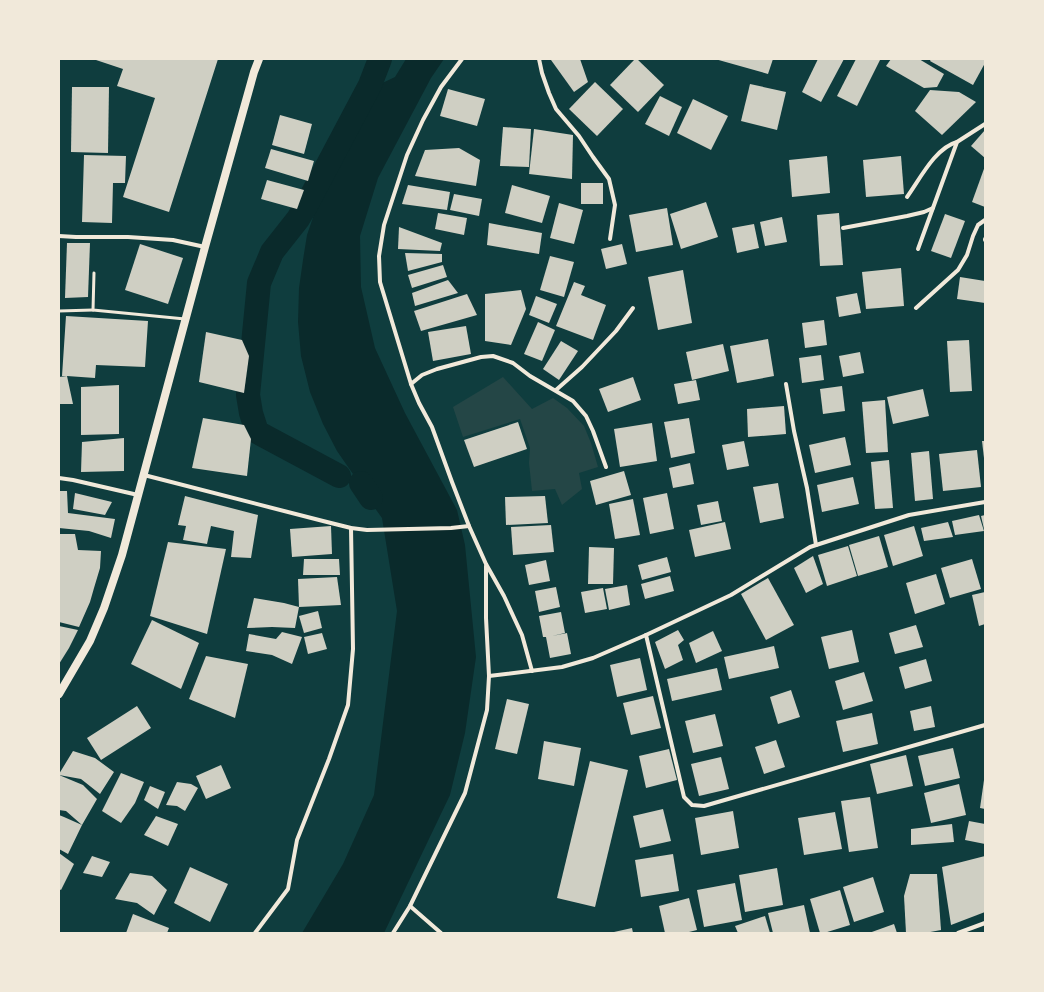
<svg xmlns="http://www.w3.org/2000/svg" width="1044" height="992" viewBox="0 0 1044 992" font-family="Rubik,sans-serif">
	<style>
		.green { fill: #244646 }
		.water { fill: #0a2a2b }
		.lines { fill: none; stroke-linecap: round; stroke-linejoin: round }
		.canal { stroke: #0a2a2b; stroke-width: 24 }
		.building { fill: #cfcfc3 }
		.service { stroke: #f1e9da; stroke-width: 3 }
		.minor { stroke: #f1e9da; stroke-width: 4 }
		.secondary { stroke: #f1e9da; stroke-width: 8 }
	</style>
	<rect width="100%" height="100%" fill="#0f3d3e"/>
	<!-- green -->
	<path class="green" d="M 503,377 L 532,409 L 553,398 L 567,408 L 584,426 L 591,443 L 598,467 L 579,473 L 582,489 L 562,505 L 555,489 L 532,491 L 529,463 L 530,448 L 520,419 L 463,437 L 453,407 Z"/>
	<!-- water -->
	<path class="water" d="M 406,59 L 444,59 L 431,78 L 378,178 L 360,236 L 361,287 L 375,348 L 405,413 L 457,510 L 465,545 L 476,657 L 465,733 L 450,795 L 384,933 L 302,933 L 343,864 L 374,795 L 397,611 L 382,518 L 369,500 L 375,496 L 363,478 L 355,477 L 337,451 L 323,424 L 310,392 L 301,356 L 298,322 L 299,288 L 303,260 L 307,235 L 325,182 L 367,106 L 374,87 L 395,77 Z"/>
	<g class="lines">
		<!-- canal -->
		<g class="canal">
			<path d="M 339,476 L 257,432 L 251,413 L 248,395 L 259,283 L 272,252 L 298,219 L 307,204 L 370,85 L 380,59"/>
			<path d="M 361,483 L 371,498"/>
		</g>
	</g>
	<!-- building -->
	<g class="building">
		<path d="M 93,59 L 218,59 L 169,212 L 123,197 L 155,98 L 117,86 L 123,69 Z"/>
		<path d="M 552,59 L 580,59 L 588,82 L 574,92 L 551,60 Z"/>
		<path d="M 635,59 L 637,59 L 664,85 L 638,112 L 610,85 Z"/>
		<path d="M 715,59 L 773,59 L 768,74 Z"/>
		<path d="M 818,59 L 844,59 L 821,102 L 802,92 Z"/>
		<path d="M 856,59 L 879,59 L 880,60 L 857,106 L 837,96 Z"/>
		<path d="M 891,59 L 919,59 L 944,74 L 937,87 L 924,88 L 886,66 Z"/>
		<path d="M 931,59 L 985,59 L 985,63 L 973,85 L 930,61 Z"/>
		<path d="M 595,82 L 623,109 L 597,136 L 569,109 Z"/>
		<path d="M 750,84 L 786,92 L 777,130 L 741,121 Z"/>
		<path d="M 72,87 L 109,87 L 108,153 L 71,152 Z"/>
		<path d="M 448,89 L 485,99 L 477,126 L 440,116 Z"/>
		<path d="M 930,90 L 959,92 L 976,102 L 942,135 L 915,111 Z"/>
		<path d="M 660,96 L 682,107 L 669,136 L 645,124 Z"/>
		<path d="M 693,99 L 728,116 L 711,150 L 677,133 Z"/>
		<path d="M 280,115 L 312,124 L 304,154 L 272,145 Z"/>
		<path d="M 503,127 L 531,129 L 529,167 L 500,166 Z"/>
		<path d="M 534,129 L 573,135 L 572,179 L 529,174 Z"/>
		<path d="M 985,130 L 985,158 L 971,146 Z"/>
		<path d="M 459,148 L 480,160 L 476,186 L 415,176 L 425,150 Z"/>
		<path d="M 271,149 L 314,161 L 308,181 L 265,168 Z"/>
		<path d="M 84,155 L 126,156 L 125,183 L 113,183 L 112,223 L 82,222 Z"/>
		<path d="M 827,156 L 830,193 L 792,197 L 789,160 Z"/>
		<path d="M 901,156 L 904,194 L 866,197 L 863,160 Z"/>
		<path d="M 985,166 L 985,207 L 972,202 Z"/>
		<path d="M 267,180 L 304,190 L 297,209 L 261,199 Z"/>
		<rect x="581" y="183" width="22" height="21"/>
		<path d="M 408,185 L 450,192 L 447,210 L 402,204 Z"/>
		<path d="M 512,185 L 550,196 L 542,223 L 505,213 Z"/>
		<path d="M 454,194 L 482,199 L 479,216 L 450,210 Z"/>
		<path d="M 706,202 L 718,237 L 681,249 L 670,214 Z"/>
		<path d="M 559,203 L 583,210 L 574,244 L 550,238 Z"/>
		<path d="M 667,208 L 673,245 L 636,252 L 629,215 Z"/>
		<path d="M 438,213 L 467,218 L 464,235 L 435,229 Z"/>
		<path d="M 839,213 L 843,265 L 820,266 L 817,215 Z"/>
		<path d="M 945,214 L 965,221 L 951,258 L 931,251 Z"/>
		<path d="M 782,217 L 787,242 L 765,246 L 760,222 Z"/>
		<path d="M 489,223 L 542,233 L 539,254 L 487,245 Z"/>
		<path d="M 754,224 L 759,248 L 737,253 L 732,228 Z"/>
		<path d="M 399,227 L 442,243 L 440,251 L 398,249 Z"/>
		<path d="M 67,243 L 90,243 L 88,297 L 65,298 Z"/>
		<path d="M 140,244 L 183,258 L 168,304 L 125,290 Z"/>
		<path d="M 622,244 L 627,264 L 606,269 L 601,249 Z"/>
		<path d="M 405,253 L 442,254 L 442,262 L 408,271 Z"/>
		<path d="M 550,256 L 574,262 L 564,297 L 540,290 Z"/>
		<path d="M 443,265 L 447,277 L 412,288 L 408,275 Z"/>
		<path d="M 901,268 L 904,306 L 866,309 L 862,272 Z"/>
		<path d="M 683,270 L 692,323 L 658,330 L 648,277 Z"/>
		<path d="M 960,277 L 985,281 L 985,303 L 957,299 Z"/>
		<path d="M 448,280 L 458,293 L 415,306 L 412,293 Z"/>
		<path d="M 574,282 L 585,286 L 581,295 L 606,305 L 593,340 L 556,326 Z"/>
		<path d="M 521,290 L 526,309 L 511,345 L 485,341 L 485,294 Z"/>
		<path d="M 857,293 L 861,313 L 839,317 L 836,297 Z"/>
		<path d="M 467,294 L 477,315 L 421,331 L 414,311 Z"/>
		<path d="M 536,296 L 557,304 L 549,323 L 529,315 Z"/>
		<path d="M 66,316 L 148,321 L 145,367 L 96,365 L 95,378 L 67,376 L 73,404 L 59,404 L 59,377 L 67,376 L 62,376 Z"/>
		<path d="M 824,320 L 827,345 L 805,348 L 802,323 Z"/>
		<path d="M 538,322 L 555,330 L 542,361 L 524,354 Z"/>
		<path d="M 466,326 L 471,354 L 433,361 L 428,332 Z"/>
		<path d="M 206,332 L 242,340 L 249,356 L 244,393 L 199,382 Z"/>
		<path d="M 768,339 L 774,376 L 737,383 L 730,346 Z"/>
		<path d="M 969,340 L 972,391 L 950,392 L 947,341 Z"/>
		<path d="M 561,341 L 578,351 L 559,380 L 543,369 Z"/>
		<path d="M 723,344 L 729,371 L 692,380 L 686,352 Z"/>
		<path d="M 860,352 L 864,373 L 843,377 L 839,356 Z"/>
		<path d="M 821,355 L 824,380 L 802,383 L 799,358 Z"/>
		<path d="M 633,377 L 641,400 L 608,412 L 599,389 Z"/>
		<path d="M 696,380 L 700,400 L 678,404 L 674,384 Z"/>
		<path d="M 119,385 L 119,434 L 81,435 L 81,387 Z"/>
		<path d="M 842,386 L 845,411 L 823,414 L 820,389 Z"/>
		<path d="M 923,389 L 929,416 L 893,424 L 887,397 Z"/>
		<path d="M 885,400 L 888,452 L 866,453 L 862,402 Z"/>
		<path d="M 784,406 L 786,434 L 748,437 L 747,409 Z"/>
		<path d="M 203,418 L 244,425 L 251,439 L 247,476 L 192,468 Z"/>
		<path d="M 689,418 L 695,453 L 671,458 L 664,422 Z"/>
		<path d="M 518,422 L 527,449 L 474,467 L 464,440 Z"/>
		<path d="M 652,423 L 657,461 L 620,467 L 614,429 Z"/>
		<path d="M 845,437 L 851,465 L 815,473 L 809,445 Z"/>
		<path d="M 124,438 L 124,471 L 81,472 L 82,442 Z"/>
		<path d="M 744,441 L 749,466 L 727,470 L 722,445 Z"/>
		<path d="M 982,441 L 985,441 L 985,458 L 984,458 Z"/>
		<path d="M 977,450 L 981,487 L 943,491 L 939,454 Z"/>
		<path d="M 929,451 L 933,499 L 915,501 L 911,453 Z"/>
		<path d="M 889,460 L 893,508 L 875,509 L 871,462 Z"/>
		<path d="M 690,463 L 694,484 L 673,488 L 669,468 Z"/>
		<path d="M 624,471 L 631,495 L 596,505 L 590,481 Z"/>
		<path d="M 853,477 L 859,504 L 822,512 L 817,485 Z"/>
		<path d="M 778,483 L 784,518 L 760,523 L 753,487 Z"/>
		<path d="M 59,491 L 67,491 L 68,513 L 115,519 L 111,538 L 89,531 L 59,528 Z"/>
		<path d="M 75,493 L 112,502 L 105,515 L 73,509 Z"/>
		<path d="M 667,493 L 674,529 L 650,534 L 643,498 Z"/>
		<path d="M 185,496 L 258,515 L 251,558 L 231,557 L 234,531 L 211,526 L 207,544 L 183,540 L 186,526 L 178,525 Z"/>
		<path d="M 545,496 L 548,523 L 506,525 L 505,497 Z"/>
		<path d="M 633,499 L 640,535 L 615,539 L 609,504 Z"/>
		<path d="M 718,501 L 722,521 L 701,525 L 697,505 Z"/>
		<path d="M 979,515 L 984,531 L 955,535 L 952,521 Z"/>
		<path d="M 985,515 L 985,529 L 984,529 L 981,516 Z"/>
		<path d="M 725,522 L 731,549 L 695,557 L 689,530 Z"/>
		<path d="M 948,522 L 953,537 L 924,541 L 921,528 Z"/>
		<path d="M 551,525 L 554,552 L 513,555 L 511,527 Z"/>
		<path d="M 331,526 L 332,554 L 292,557 L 290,529 Z"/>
		<path d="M 914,526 L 923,556 L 893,566 L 884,535 Z"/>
		<path d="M 59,534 L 75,534 L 78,550 L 101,551 L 100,568 L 94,588 L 90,602 L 79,627 L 59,622 Z"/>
		<path d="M 879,536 L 888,567 L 858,576 L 849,545 Z"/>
		<path d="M 168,542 L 226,549 L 207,634 L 150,616 Z"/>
		<path d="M 848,546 L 857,576 L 827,586 L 818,555 Z"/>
		<path d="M 589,547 L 614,548 L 613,584 L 588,584 Z"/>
		<path d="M 813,556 L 823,584 L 806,593 L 794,568 Z"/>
		<path d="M 667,557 L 671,572 L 642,580 L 638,565 Z"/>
		<path d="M 304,559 L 339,559 L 340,575 L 303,575 Z"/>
		<path d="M 972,559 L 981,589 L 950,598 L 941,568 Z"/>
		<path d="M 546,560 L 550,581 L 529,585 L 525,565 Z"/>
		<path d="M 936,574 L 945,604 L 915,614 L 906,583 Z"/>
		<path d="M 670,576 L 674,591 L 645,599 L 641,584 Z"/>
		<path d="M 337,577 L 341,605 L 299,607 L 298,579 Z"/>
		<path d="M 768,578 L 794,625 L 766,640 L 741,594 Z"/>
		<path d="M 627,585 L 630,605 L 609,610 L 605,589 Z"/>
		<path d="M 556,587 L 560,607 L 539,612 L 535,591 Z"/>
		<path d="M 603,588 L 607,609 L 585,613 L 581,592 Z"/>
		<path d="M 985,592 L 985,624 L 979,626 L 972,595 Z"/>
		<path d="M 254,598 L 284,603 L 299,607 L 295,628 L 272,627 L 247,628 Z"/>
		<path d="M 318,611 L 322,628 L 304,633 L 299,616 Z"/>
		<path d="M 561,612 L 565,633 L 552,636 L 567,633 L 571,654 L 550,658 L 546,637 L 543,637 L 539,616 Z"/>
		<path d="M 152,620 L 199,643 L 181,689 L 131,664 Z"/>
		<path d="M 916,625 L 923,647 L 895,654 L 889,633 Z"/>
		<path d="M 59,626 L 78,630 L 69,648 L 59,664 Z"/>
		<path d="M 678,630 L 684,640 L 678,645 L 683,660 L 665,669 L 655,642 Z"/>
		<path d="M 852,630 L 859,662 L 829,669 L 821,637 Z"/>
		<path d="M 713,631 L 722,651 L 696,663 L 689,643 Z"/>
		<path d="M 282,632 L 302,637 L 292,664 L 272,655 L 246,651 L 249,634 L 276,639 Z"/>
		<path d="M 322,633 L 327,649 L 308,654 L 304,637 Z"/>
		<path d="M 774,646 L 779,668 L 729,679 L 724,657 Z"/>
		<path d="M 206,656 L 248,664 L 235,718 L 189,699 Z"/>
		<path d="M 640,658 L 647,690 L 617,697 L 610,665 Z"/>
		<path d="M 926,659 L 932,681 L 905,689 L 899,667 Z"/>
		<path d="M 717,668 L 722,690 L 672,701 L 667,679 Z"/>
		<path d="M 864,672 L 873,701 L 843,710 L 835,681 Z"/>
		<path d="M 791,690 L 800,717 L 778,724 L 770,697 Z"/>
		<path d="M 653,696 L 661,728 L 631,735 L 623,703 Z"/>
		<path d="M 507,699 L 529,704 L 517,754 L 495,749 Z"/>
		<path d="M 137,706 L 151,728 L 101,760 L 87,738 Z"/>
		<path d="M 931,706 L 935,727 L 914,731 L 910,711 Z"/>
		<path d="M 872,713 L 878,744 L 843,752 L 836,721 Z"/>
		<path d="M 715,714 L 723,746 L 693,753 L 685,721 Z"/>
		<path d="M 776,740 L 785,767 L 764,774 L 755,747 Z"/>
		<path d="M 544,741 L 581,748 L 574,786 L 538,779 Z"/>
		<path d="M 953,748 L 960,778 L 925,786 L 918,756 Z"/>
		<path d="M 669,749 L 677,780 L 646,788 L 639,756 Z"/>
		<path d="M 73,751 L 95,758 L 114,772 L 100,794 L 81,779 L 59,775 L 83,785 L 97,799 L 82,825 L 68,854 L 59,849 L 59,815 L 64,817 L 82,825 L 66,811 L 59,810 L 59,774 Z"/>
		<path d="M 906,755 L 913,786 L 877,794 L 870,764 Z"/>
		<path d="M 721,757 L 729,789 L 699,796 L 691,764 Z"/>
		<path d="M 590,761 L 628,770 L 595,907 L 557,898 Z"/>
		<path d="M 221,765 L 231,788 L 206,799 L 196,776 Z"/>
		<path d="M 121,773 L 144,782 L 135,803 L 121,823 L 102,811 Z"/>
		<path d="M 984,780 L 985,780 L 985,809 L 980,808 Z"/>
		<path d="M 177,782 L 191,784 L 198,788 L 185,811 L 177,806 L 166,805 Z"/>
		<path d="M 959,784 L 966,815 L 931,823 L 924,793 Z"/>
		<path d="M 150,786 L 165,792 L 158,809 L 144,800 Z"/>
		<path d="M 870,797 L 878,848 L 849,852 L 841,801 Z"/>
		<path d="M 663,809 L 671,841 L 640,848 L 633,816 Z"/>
		<path d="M 733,811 L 739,848 L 701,855 L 695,818 Z"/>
		<path d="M 835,812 L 842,849 L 804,855 L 798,818 Z"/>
		<path d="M 156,816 L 178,824 L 168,846 L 144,835 Z"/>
		<path d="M 969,821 L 985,824 L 985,844 L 965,840 Z"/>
		<path d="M 952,824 L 954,842 L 911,845 L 911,829 Z"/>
		<path d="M 59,853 L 74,864 L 61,890 L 59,889 Z"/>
		<path d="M 673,854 L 679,891 L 641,897 L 635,860 Z"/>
		<path d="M 92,856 L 110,862 L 102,877 L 83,873 Z"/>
		<path d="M 985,856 L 985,912 L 951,925 L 942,867 Z"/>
		<path d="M 190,867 L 228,884 L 210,922 L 174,903 Z"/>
		<path d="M 777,868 L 783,905 L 745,912 L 739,875 Z"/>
		<path d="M 130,873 L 152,876 L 167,890 L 154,915 L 137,903 L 115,899 Z"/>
		<path d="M 910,874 L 937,874 L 941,930 L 925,933 L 906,933 L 904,896 Z"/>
		<path d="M 873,877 L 884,912 L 854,922 L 843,887 Z"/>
		<path d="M 735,883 L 742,920 L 704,927 L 697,890 Z"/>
		<path d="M 840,890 L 850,925 L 824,933 L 820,933 L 810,899 Z"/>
		<path d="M 689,898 L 697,930 L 685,933 L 665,933 L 659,906 Z"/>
		<path d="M 804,905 L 810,933 L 773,933 L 768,913 Z"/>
		<path d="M 133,914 L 169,928 L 167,933 L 126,933 Z"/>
		<path d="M 765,916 L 770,933 L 738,933 L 735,926 Z"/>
		<path d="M 894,924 L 897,933 L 869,933 Z"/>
		<path d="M 632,928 L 633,933 L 614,933 L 614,932 Z"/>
	</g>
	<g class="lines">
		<!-- service -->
		<g class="service">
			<path d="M 94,273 L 93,310 L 185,319"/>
			<path d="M 59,311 L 93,310"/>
		</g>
		<!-- minor -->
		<g class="minor">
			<path d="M 462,59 L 441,87 L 423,120 L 407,155 L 384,225 L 379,256 L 380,282 L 411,384 L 419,403 L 432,427 L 452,482 L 469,526 L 486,564 L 504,596 L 522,635 L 532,671"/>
			<path d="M 539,59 L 542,73 L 549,93 L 556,109 L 579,136 L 593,157 L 609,179 L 615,205 L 610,239"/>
			<path d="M 907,197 C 920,179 935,148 957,142"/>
			<path d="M 843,228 L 907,216 L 924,212 L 933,208"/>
			<path d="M 59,236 L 76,237 L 128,237 L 173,240 L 205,247"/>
			<path d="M 985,240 L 985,239"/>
			<path d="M 918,249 L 957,142 L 985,124"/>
			<path d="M 916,308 L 958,270 L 967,255 L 973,236 L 978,225 L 985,220"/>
			<path d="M 411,384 L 422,375 L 437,369 L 481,357 L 493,356 L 513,363 L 530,376 L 573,401 L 586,416 L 593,431 L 606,467"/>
			<path d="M 786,384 L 794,431 L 807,488 L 816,545"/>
			<path d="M 556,390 L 582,367 L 616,331 L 633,308"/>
			<path d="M 144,475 L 323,521 L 351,528 L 367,530 L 451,528 L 469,526"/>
			<path d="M 59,478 L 73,480 L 138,495"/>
			<path d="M 646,635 L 684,797 L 692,805 L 704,806 L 985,725"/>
			<path d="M 489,676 L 562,667 L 593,658 L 646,635 L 731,595 L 810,547 L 909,515 L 985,502"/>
			<path d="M 410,906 L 441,933"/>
			<path d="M 255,933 L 288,889 L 297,840 L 329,759 L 348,705 L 353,649 L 351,528"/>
			<path d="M 393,933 L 410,906 L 465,793 L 487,710 L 489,676 L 486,618 L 486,566"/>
			<path d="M 958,933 L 985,923"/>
		</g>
		<!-- secondary -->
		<path class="secondary" d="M 59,694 L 90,641 L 104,608 L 122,555 L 205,247 L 254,72 L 259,59"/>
	</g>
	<!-- border -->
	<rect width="1044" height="992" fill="none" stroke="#f1e9da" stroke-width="120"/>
</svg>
